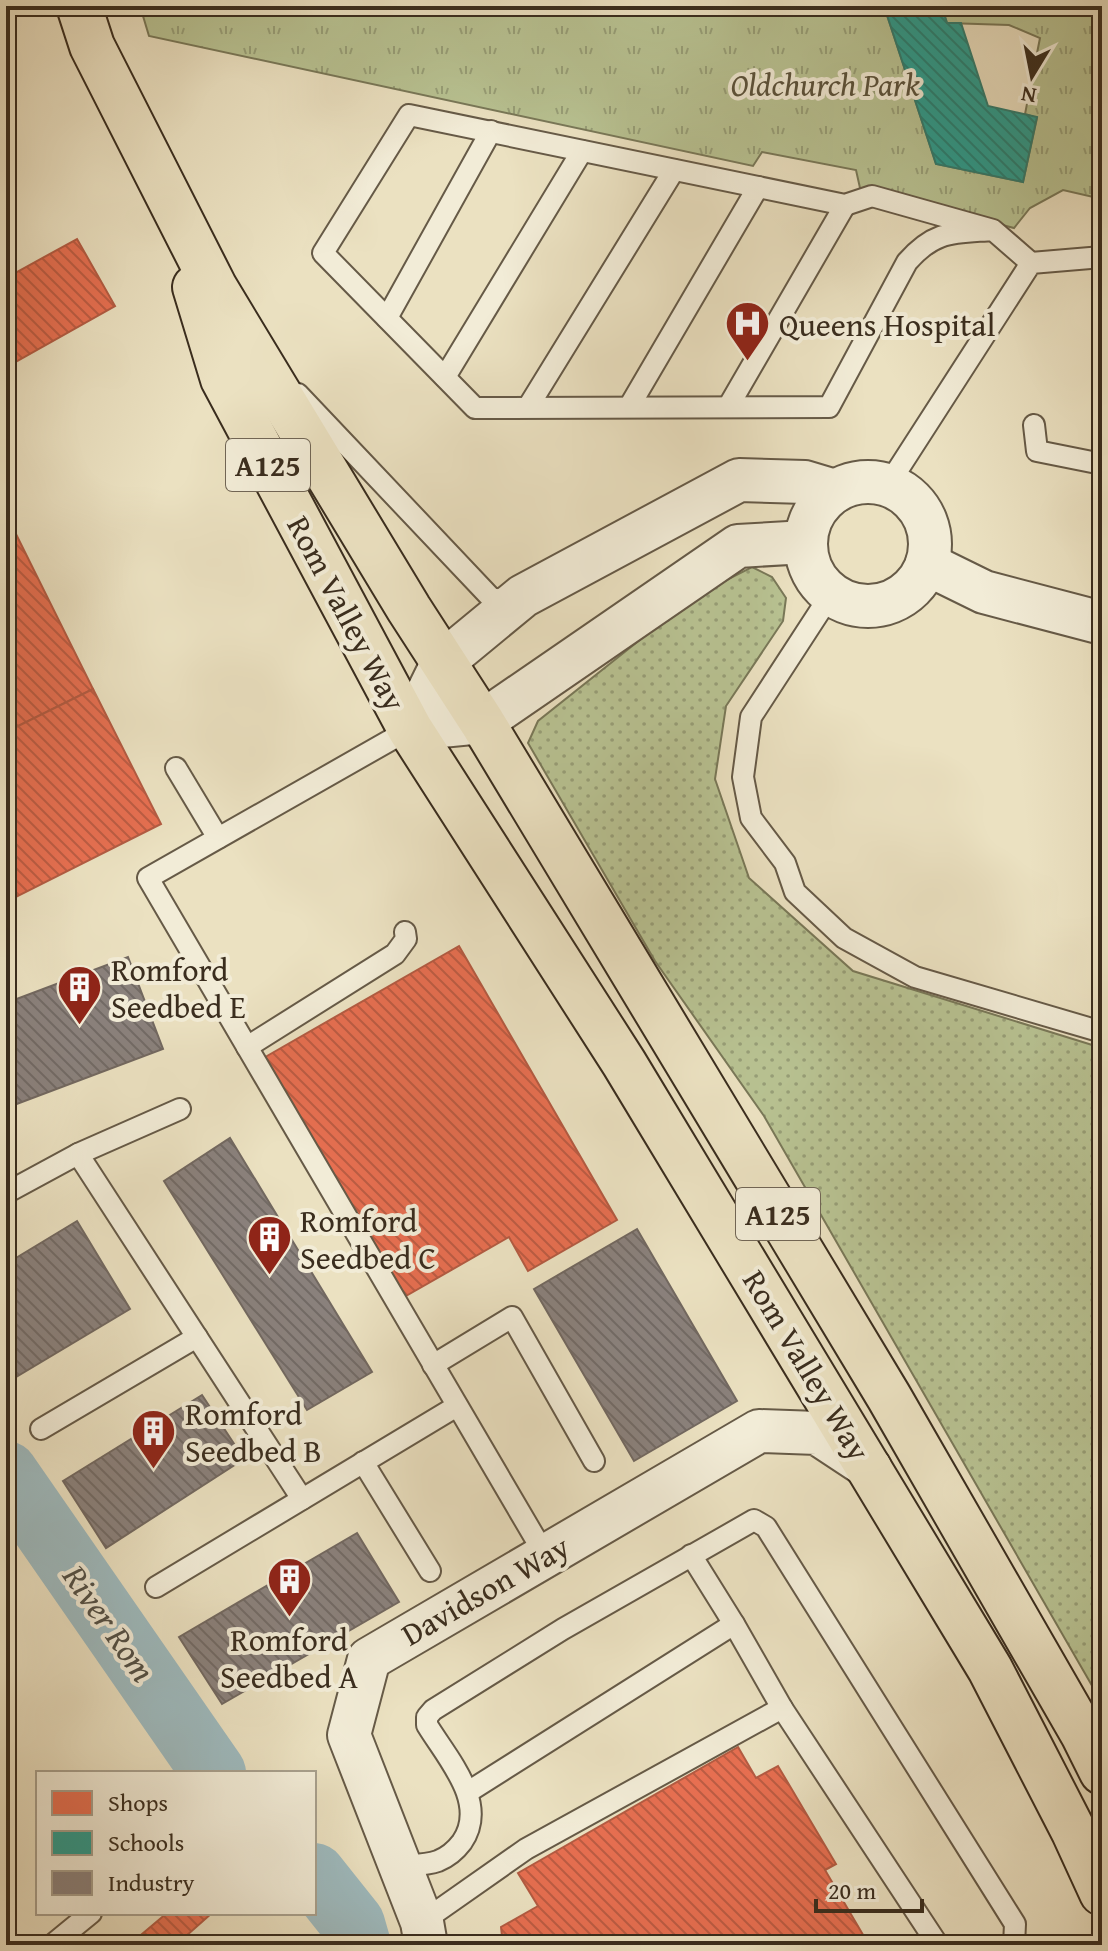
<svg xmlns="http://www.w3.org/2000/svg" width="1108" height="1951" viewBox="0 0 1108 1951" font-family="'Gentium Book Plus',serif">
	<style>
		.grass { fill: url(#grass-dots); stroke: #797858; stroke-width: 2 }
		.park { fill: url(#park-tufts); stroke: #797858; stroke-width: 2 }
		.shops { fill: url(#shops-back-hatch); stroke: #b35b42; stroke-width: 2 }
		.schools { fill: url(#schools-back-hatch); stroke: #2f7b6d; stroke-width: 2 }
		.industry { fill: url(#industry-back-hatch); stroke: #726860; stroke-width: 2 }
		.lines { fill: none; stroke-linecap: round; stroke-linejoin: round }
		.river { stroke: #9ebabe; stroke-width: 64 }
		.service-casing { stroke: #665a47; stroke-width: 24 }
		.minor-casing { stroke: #665a47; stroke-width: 46 }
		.primary-casing { stroke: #3a2d1e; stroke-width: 48 }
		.service { stroke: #f2ecd7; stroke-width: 20 }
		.minor { stroke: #f2ecd7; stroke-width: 42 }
		.primary { stroke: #ebe1c1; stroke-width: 44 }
		.labels { text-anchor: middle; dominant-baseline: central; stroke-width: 8; stroke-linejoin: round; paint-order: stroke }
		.shield { fill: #f2ecd7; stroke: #716656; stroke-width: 2 }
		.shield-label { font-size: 30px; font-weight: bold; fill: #3a2d1e }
		.park-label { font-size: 32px; font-style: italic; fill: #5a523b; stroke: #f2ecd7 }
		.poi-label { font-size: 32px; fill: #3a2d1e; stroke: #f2ecd7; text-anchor: start }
		.street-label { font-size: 32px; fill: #3a2d1e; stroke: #f2ecd7 }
		.water-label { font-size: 34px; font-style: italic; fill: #535046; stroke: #f2ecd7 }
	</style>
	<defs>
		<pattern id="grass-dots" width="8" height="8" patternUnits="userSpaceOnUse" patternTransform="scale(2)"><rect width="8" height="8" fill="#b8c292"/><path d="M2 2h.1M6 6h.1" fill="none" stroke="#979e77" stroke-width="1.8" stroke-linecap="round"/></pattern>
		<pattern id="park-tufts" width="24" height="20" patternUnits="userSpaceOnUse" patternTransform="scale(2)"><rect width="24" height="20" fill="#b8c292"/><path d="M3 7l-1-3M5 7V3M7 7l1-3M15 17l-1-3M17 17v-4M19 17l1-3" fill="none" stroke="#979e77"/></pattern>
		<pattern id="shops-back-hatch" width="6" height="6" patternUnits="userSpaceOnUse" patternTransform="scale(2)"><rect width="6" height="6" fill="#e76f51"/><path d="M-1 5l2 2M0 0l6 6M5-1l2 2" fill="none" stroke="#bc5c43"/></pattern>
		<pattern id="schools-back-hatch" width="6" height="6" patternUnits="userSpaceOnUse" patternTransform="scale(2)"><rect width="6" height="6" fill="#2a9d8f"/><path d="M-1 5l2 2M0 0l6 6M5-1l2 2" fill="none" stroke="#258074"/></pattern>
		<pattern id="industry-back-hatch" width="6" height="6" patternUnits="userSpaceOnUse" patternTransform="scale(2)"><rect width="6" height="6" fill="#8a817c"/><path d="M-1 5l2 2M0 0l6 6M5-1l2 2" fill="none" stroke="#726a65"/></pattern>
	</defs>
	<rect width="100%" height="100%" fill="#ebe1c1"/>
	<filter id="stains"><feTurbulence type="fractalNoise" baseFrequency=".0025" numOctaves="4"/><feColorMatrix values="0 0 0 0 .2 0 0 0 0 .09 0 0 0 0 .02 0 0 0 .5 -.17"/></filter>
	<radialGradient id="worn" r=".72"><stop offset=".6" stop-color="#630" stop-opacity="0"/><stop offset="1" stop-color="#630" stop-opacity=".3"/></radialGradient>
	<!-- grass -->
	<path class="grass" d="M 752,567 L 772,577 L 786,598 L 783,621 L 726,706 L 715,779 L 749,878 L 853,971 L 1102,1048 L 1102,1703 L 764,1116 L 655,961 L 528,743 L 538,721 L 695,596 Z"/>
	<!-- park -->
	<path class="park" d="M 140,6 L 884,6 L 936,164 L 1023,182 L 1037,118 L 1025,114 L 1040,38 L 1009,25 L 947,23 L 942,8 L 919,6 L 1102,6 L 1102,199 L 1063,190 L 1030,208 L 1014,228 L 860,188 L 856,170 L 762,152 L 753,166 L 149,36 Z"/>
	<!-- shops -->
	<g class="shops">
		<path d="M 77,239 L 115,306 L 10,365 L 6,357 L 6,278 Z"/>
		<path d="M 6,514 L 93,689 L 6,732 Z"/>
		<path d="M 93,689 L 161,824 L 6,902 L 6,732 Z"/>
		<path d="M 459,946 L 617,1220 L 528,1271 L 509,1237 L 399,1300 L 260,1060 Z"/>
		<path d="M 738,1747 L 756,1778 L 778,1766 L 836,1864 L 825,1870 L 869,1945 L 503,1945 L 501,1927 L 538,1906 L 518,1873 Z"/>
		<path d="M 167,1913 L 212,1913 L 186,1936 L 194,1945 L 129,1945 Z"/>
	</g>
	<!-- schools -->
	<path class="schools" d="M 884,6 L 942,7 L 947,23 L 961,23 L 988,106 L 1037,117 L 1023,182 L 936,164 Z"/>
	<!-- industry -->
	<g class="industry">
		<path d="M 128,957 L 163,1049 L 6,1108 L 6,1003 Z"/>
		<path d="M 230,1138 L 372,1372 L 307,1410 L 164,1181 Z"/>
		<path d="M 77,1221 L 130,1309 L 6,1383 L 6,1264 Z"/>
		<path d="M 637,1229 L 737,1401 L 634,1461 L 534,1289 Z"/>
		<path d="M 202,1395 L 244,1459 L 106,1548 L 63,1481 Z"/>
		<path d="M 357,1533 L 399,1602 L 222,1704 L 179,1637 Z"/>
	</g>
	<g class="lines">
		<!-- river -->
		<g class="river">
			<path d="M 6,1473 L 214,1773"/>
			<path d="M 314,1875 L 353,1924 L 359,1945"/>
		</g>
		<defs>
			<g id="service">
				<path d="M 993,230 C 953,233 935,230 907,262 L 829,407 L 475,408 L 323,253 L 409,115 L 845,205 L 872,196 L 993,230 L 1031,263"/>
				<path d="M 387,318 L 491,131"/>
				<path d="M 445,377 L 582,151"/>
				<path d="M 298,394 L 493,600 L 513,597"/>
				<path d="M 528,407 L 674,170"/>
				<path d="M 629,407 L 758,187"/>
				<path d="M 728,407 L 845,205"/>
				<path d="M 1034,425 L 1037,451 L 1102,464"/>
				<path d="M 888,485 L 1031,263 L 1102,257"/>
				<path d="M 831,594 L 751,717 L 743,777 L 751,818 L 785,863 L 795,892 L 844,938 L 915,977 L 1102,1032"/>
				<path d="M 410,729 L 148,878 L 545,1555"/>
				<path d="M 176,768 L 218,838"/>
				<path d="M 247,1047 L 395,954 L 406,939 L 405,932"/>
				<path d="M 78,1154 L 180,1109"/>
				<path d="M 6,1193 L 78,1154 L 302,1499"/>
				<path d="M 433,1365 L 512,1317 L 594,1461"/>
				<path d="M 41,1429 L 197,1337"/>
				<path d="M 363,1462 L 430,1571"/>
				<path d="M 691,1555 L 734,1624"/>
				<path d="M 156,1587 L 457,1406"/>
				<path d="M 468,1792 L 734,1624 L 782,1708"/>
				<path d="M 401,1866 C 413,1865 427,1865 438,1861 C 448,1857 456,1850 462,1842 C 489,1803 447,1758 427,1725 L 427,1717 L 433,1710 L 563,1629 L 754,1520 L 766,1527 L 1015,1924 L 1014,1945"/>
				<path d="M 422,1922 L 526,1849 L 782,1708 L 938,1945"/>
				<path d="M 52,1945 L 91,1913"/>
			</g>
			<g id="minor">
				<circle cx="868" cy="544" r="62"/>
				<path d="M 927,564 L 984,592 L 1102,623"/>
				<path d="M 410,729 L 443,662 L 523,596 L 739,480 L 805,482 L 835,491"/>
				<path d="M 410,729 L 482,722 L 738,546 L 806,542"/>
				<path d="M 426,1945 L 422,1922 L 349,1735 L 369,1659 L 759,1431 L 817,1433 L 870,1468"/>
			</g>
			<g id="primary">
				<path d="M 79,6 L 92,46 L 215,288 L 409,609 L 482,722 L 889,1397 L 1083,1734 L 1102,1772"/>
				<path d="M 195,287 L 223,379 L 410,729 L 624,1063 L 990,1669 L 1074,1832 L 1102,1893"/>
			</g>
		</defs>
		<!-- service casing -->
		<use href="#service" class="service-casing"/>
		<!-- minor casing -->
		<use href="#minor" class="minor-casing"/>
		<!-- primary casing -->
		<use href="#primary" class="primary-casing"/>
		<!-- service -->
		<use href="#service" class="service"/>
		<!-- minor -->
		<use href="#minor" class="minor"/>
		<!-- primary -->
		<use href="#primary" class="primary"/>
	</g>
	<!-- icons -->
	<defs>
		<symbol id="hospital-pin" viewBox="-11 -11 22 30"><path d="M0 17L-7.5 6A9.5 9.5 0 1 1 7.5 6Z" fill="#8f2418" stroke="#f2ecd7"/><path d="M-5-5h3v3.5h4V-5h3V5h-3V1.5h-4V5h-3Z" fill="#fff"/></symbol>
		<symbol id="building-pin" viewBox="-11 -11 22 30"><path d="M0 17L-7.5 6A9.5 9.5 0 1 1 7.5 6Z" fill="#8f2418" stroke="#f2ecd7"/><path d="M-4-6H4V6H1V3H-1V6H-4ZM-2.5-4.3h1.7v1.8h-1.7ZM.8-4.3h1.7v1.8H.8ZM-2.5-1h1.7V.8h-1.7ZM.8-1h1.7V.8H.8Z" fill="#fff"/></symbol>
	</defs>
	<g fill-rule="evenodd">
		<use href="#hospital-pin" x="722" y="298" width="51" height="69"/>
		<use href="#building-pin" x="54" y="962" width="51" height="69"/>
		<use href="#building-pin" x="244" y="1212" width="51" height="69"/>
		<use href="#building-pin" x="128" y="1406" width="51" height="69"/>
		<use href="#building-pin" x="264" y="1554" width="51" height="69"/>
	</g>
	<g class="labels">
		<!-- shield labels -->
		<g class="shield">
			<rect x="226" y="439" width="84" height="52" rx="6"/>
			<rect x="736" y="1188" width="84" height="52" rx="6"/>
		</g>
		<g class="shield-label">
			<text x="268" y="465">A125</text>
			<text x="778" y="1214">A125</text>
		</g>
		<!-- park labels -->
		<g class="park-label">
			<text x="825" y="84">Oldchurch Park</text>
		</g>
		<!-- poi labels -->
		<g class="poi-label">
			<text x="779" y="324">Queens Hospital</text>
			<text x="111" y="969">Romford<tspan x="111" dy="37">Seedbed E</tspan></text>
			<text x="300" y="1220">Romford<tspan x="300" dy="37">Seedbed C</tspan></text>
			<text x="185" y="1413">Romford<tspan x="185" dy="37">Seedbed B</tspan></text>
			<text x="289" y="1639" text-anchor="middle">Romford<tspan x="289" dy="37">Seedbed A</tspan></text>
		</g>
		<!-- street labels -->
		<g class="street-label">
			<text transform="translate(347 613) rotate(62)">Rom Valley Way</text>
			<text transform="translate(807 1365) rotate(59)">Rom Valley Way</text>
			<text transform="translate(485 1590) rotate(-30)">Davidson Way</text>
		</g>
		<!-- water labels -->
		<g class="water-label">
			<text transform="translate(110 1623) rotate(55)">River Rom</text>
		</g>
	</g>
	<!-- margin -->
	<rect width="1108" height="1951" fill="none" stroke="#ebe1c1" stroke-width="32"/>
	<rect x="8" y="8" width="1092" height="1935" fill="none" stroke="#3a2d1e" stroke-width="4"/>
	<rect x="16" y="16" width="1076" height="1919" fill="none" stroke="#3a2d1e" stroke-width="2"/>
	<!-- legend -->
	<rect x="36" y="1771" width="280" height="144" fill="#f2ecd7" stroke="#a8a08d" stroke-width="2"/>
	<rect x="52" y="1791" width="40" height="24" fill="#e76f51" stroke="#a8a08d" stroke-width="2"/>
	<text x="108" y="1811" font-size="24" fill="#3a2d1e">Shops</text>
	<rect x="52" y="1831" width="40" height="24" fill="#2a9d8f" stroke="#a8a08d" stroke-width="2"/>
	<text x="108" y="1851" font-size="24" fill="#3a2d1e">Schools</text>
	<rect x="52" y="1871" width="40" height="24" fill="#8a817c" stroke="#a8a08d" stroke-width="2"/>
	<text x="108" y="1891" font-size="24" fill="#3a2d1e">Industry</text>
	<!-- north arrow -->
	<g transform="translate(1032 76) rotate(190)" stroke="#f2ecd7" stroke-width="6" paint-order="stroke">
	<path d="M0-6L14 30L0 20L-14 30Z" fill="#3a2d1e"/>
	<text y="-12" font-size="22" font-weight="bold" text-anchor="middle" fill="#3a2d1e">N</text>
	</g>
	<!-- scale -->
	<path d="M816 1899v12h106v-12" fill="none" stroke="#3a2d1e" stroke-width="4"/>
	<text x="828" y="1899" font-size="24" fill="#3a2d1e" stroke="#f2ecd7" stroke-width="6" paint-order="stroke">20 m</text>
	<rect width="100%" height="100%" filter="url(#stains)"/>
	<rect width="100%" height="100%" fill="url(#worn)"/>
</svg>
